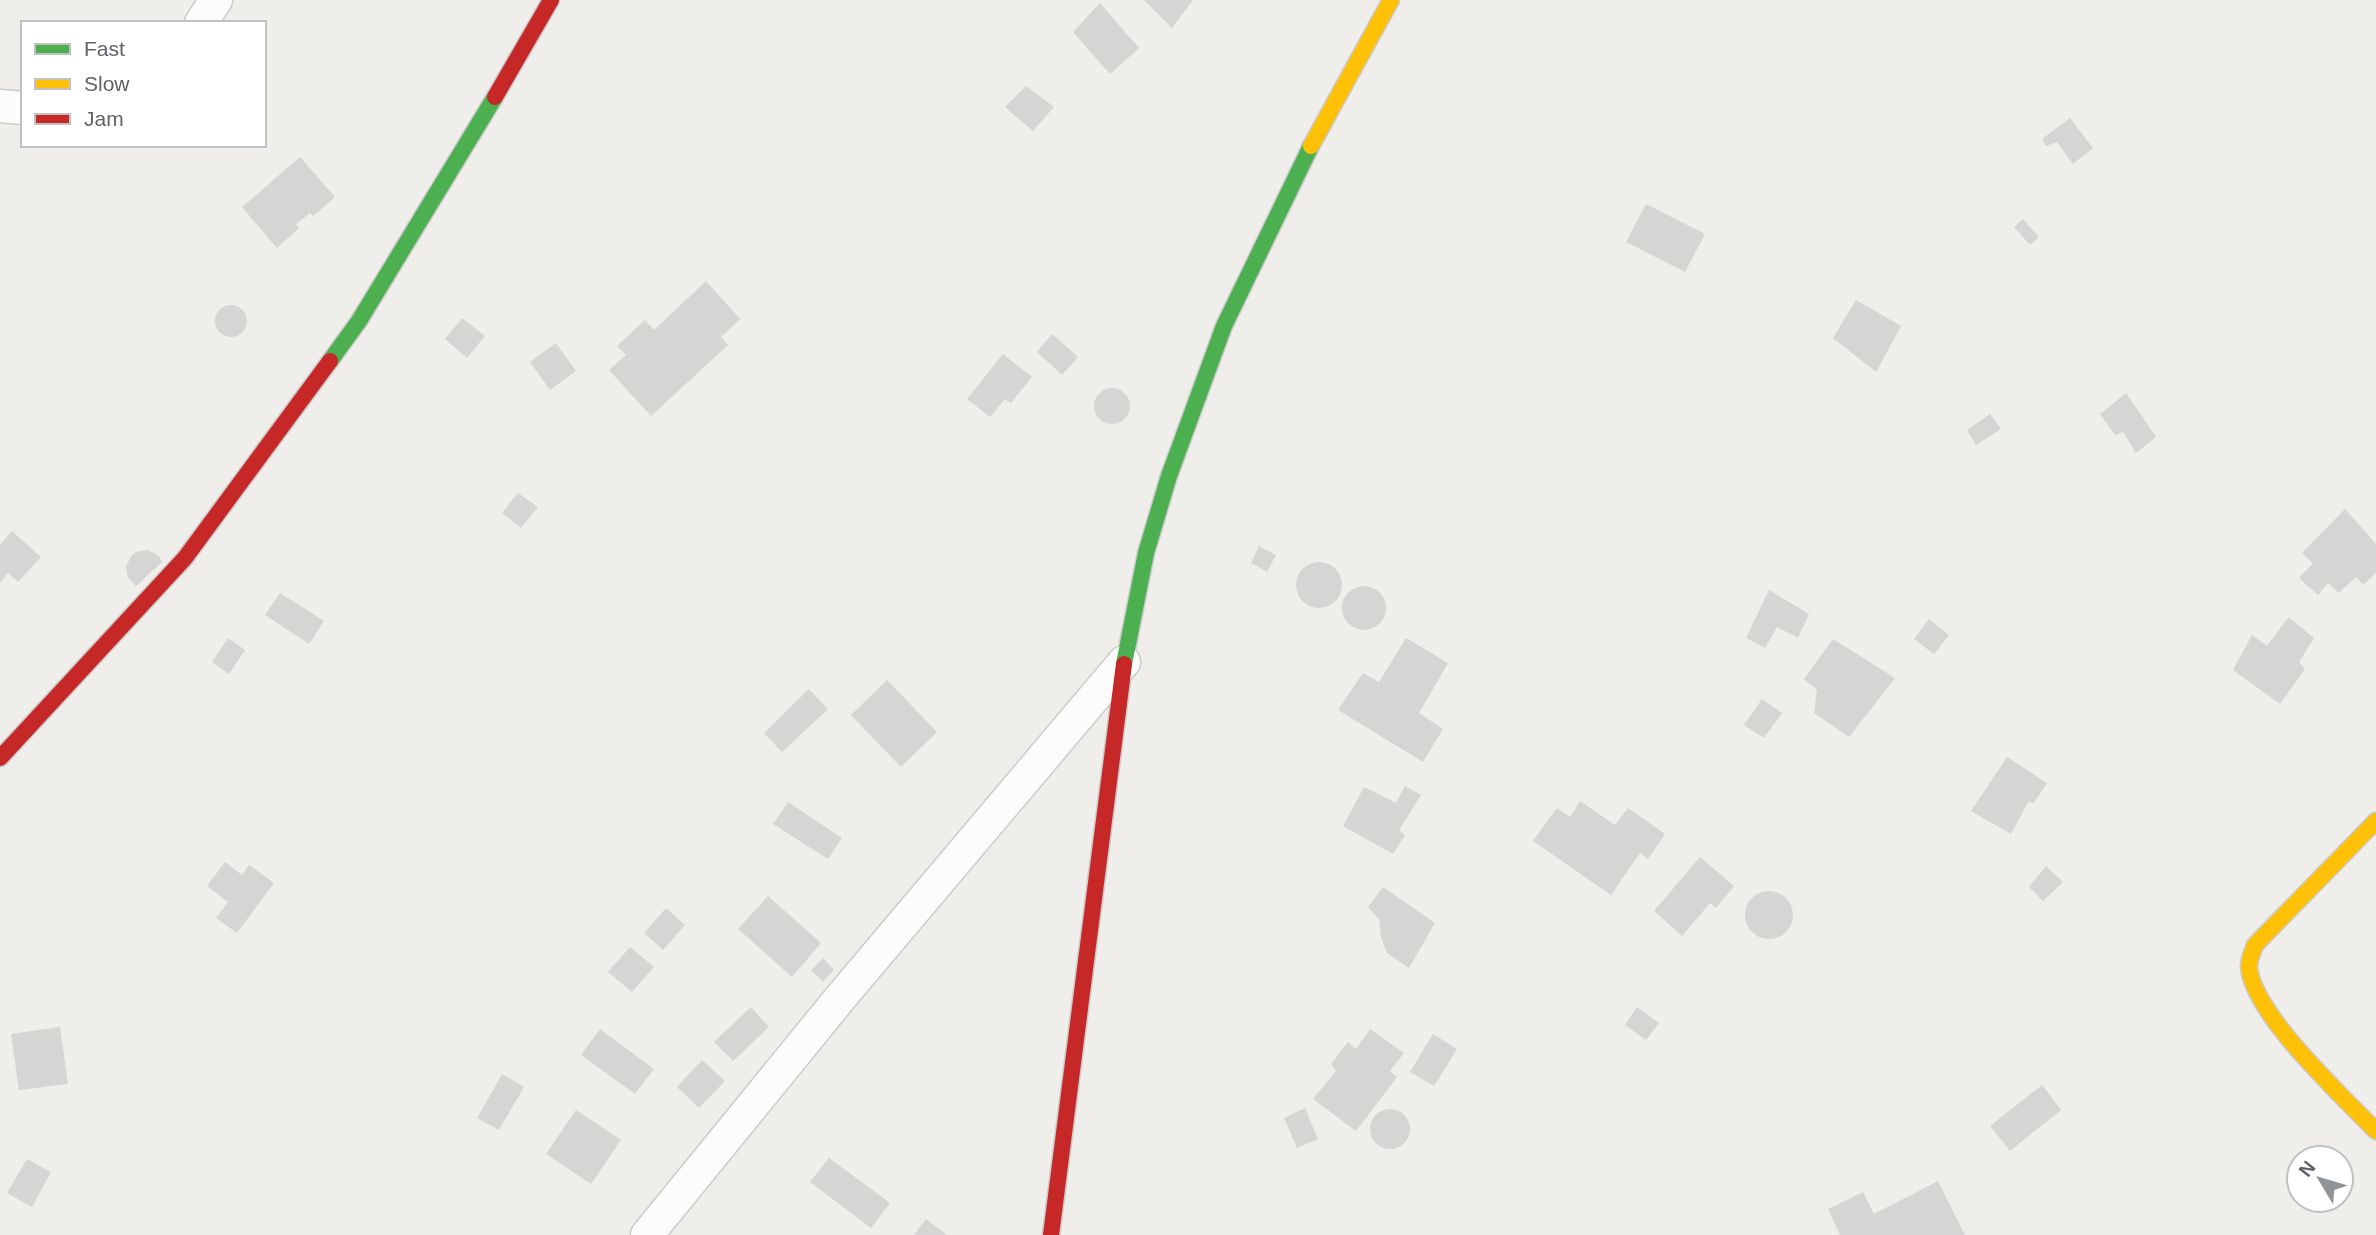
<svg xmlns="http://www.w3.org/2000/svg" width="2376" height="1235" viewBox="0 0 2376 1235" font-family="Arial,sans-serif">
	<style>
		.building { fill: #d6d5d3 }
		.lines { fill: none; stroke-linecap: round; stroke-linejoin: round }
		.street-casing { stroke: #cbcccc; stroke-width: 35 }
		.fast-casing { stroke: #cacacb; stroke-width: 19 }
		.slow-casing { stroke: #cacacb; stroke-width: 19 }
		.jam-casing { stroke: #cacacb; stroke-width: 19 }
		.street { stroke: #fdfcfc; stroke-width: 32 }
		.fast { stroke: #4caf50; stroke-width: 16 }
		.slow { stroke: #ffc107; stroke-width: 16 }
		.jam { stroke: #c62828; stroke-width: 16 }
	</style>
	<rect width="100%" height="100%" fill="#efeeea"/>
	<!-- building -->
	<g class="building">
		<path d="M 1144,0 L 1193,0 L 1172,28 Z"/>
		<path d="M 1100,3 L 1139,48 L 1110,74 L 1073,32 Z"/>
		<path d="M 1026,86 L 1054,107 L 1033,131 L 1005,107 Z"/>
		<path d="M 2070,118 L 2093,148 L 2073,164 L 2057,142 L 2046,146 L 2042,139 Z"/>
		<path d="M 300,157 L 335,197 L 313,216 L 310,213 L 296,224 L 299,228 L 277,248 L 242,207 Z"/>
		<path d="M 1646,204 L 1705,234 L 1685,272 L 1626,242 Z"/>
		<path d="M 2023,219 L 2039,237 L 2030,245 L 2014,227 Z"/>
		<path d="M 706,281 L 740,319 L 721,337 L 728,345 L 651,416 L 609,370 L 626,355 L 617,346 L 645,320 L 654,330 Z"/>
		<path d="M 1856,300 L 1901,326 L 1876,372 L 1833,338 Z"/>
		<circle cx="231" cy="321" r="16"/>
		<path d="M 462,318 L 485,336 L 467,358 L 445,339 Z"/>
		<path d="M 1052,334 L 1078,357 L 1062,375 L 1037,352 Z"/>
		<path d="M 556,343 L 576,371 L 550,390 L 530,362 Z"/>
		<path d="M 1003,354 L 1032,377 L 1011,403 L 1005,399 L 990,417 L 967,399 Z"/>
		<circle cx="1112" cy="406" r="18"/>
		<path d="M 2126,393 L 2156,437 L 2136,453 L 2123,432 L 2115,435 L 2100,414 Z"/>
		<path d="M 1990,414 L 2001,429 L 1976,445 L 1967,430 Z"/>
		<path d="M 518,493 L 538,507 L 521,528 L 502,513 Z"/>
		<path d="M 2345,509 L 2376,544 L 2376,573 L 2363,585 L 2356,577 L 2339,593 L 2328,583 L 2318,595 L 2299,578 L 2313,563 L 2302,553 Z"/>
		<path d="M 12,531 L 41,557 L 18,582 L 8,573 L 0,583 L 0,545 Z"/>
		<path d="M 1259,546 L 1276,555 L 1267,572 L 1251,563 Z"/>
		<path d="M 148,550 L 159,556 L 162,562 L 136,586 L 128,578 L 126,567 L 131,556 L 136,552 Z"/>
		<circle cx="1319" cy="585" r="23"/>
		<circle cx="1364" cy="608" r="22"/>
		<path d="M 1769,590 L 1809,614 L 1798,638 L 1777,627 L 1765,648 L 1746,638 Z"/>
		<path d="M 280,593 L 324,621 L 309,644 L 265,615 Z"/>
		<path d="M 2289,617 L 2314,638 L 2299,662 L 2305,669 L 2280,704 L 2233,670 L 2252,635 L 2267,646 Z"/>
		<path d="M 1929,619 L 1949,635 L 1934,654 L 1914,639 Z"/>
		<path d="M 228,638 L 245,650 L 229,674 L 212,662 Z"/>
		<path d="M 1406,638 L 1448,663 L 1419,713 L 1443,729 L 1423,762 L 1338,710 L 1363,673 L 1379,682 Z"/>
		<path d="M 1833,639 L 1895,678 L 1849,737 L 1814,713 L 1817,690 L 1804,679 Z"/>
		<path d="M 887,680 L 937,732 L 901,767 L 851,715 Z"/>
		<path d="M 809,689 L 828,709 L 782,752 L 764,733 Z"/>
		<path d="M 1762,699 L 1782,713 L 1764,738 L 1744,725 Z"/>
		<path d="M 2007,757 L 2047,783 L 2034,803 L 2028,802 L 2011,834 L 1971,811 Z"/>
		<path d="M 1405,786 L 1421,795 L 1399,830 L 1405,835 L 1393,854 L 1343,826 L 1364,787 L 1396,803 Z"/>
		<path d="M 1580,801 L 1615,825 L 1628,808 L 1665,834 L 1648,859 L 1640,853 L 1611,895 L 1533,841 L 1557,808 L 1570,817 Z"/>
		<path d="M 788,802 L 842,838 L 828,859 L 773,824 Z"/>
		<path d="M 1700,857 L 1734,886 L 1716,908 L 1710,903 L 1682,936 L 1654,911 Z"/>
		<path d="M 225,862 L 242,875 L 249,865 L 274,883 L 237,933 L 216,918 L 228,902 L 207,886 Z"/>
		<path d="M 2046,866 L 2063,882 L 2043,901 L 2029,887 Z"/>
		<path d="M 1383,887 L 1435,923 L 1409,968 L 1387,953 L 1381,937 L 1379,919 L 1368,907 Z"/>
		<circle cx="1769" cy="915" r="24"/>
		<path d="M 768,896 L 821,943 L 792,977 L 738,929 Z"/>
		<path d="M 666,908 L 685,925 L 663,950 L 644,933 Z"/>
		<path d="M 630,947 L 654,967 L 632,992 L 608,972 Z"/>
		<path d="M 823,958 L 834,970 L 823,982 L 811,970 Z"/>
		<path d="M 751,1007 L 769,1027 L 733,1061 L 714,1042 Z"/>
		<path d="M 1637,1007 L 1659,1023 L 1646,1040 L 1625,1025 Z"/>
		<path d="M 60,1027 L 68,1084 L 19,1090 L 11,1034 Z"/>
		<path d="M 600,1029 L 654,1069 L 635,1094 L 581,1055 Z"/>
		<path d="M 1370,1029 L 1404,1053 L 1390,1071 L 1397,1077 L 1356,1131 L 1313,1099 L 1336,1071 L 1331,1064 L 1348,1042 L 1356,1049 Z"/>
		<path d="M 1433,1034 L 1457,1049 L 1434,1086 L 1410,1072 Z"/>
		<path d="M 702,1060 L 725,1081 L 699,1108 L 677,1087 Z"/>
		<path d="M 502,1074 L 524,1087 L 499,1130 L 477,1118 Z"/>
		<path d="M 2042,1085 L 2061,1110 L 2010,1151 L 1990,1126 Z"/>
		<path d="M 1305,1108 L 1318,1139 L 1297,1148 L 1284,1118 Z"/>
		<circle cx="1390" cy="1129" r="20"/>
		<path d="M 576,1110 L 621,1140 L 591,1184 L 546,1154 Z"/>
		<path d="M 829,1158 L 890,1203 L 871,1228 L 810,1182 Z"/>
		<path d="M 27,1159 L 51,1172 L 32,1207 L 7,1193 Z"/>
		<path d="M 1938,1181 L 1965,1235 L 1840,1235 L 1828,1209 L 1863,1192 L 1874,1214 Z"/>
		<path d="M 926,1219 L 947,1235 L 914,1235 Z"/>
	</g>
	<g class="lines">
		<defs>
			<g id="street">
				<path d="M 201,23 L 216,0"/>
				<path d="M 0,106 L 23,108"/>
				<path d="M 647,1235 L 841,997 L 1124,662"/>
			</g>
			<g id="fast">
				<path d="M 330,361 L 359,321 L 495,97"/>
				<path d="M 1124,664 L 1146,553 L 1169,476 L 1224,326 L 1311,146"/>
			</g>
			<g id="slow">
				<path d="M 1311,146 L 1391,0"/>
				<path d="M 2376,821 L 2255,945 C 2253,951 2249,959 2249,966 C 2251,1012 2343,1097 2376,1131"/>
			</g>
			<g id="jam">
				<path d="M 495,97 L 551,0"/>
				<path d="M 0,758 L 185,558 L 330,361"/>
				<path d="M 1051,1235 L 1124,664"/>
			</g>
		</defs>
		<!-- street casing -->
		<use href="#street" class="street-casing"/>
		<!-- fast casing -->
		<use href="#fast" class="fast-casing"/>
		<!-- slow casing -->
		<use href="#slow" class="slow-casing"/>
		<!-- jam casing -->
		<use href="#jam" class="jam-casing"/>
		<!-- street -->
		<use href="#street" class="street"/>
		<!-- fast -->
		<use href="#fast" class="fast"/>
		<!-- slow -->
		<use href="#slow" class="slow"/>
		<!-- jam -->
		<use href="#jam" class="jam"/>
	</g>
	<!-- legend -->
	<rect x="21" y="21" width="245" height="126" fill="#ffffff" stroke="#bfc1c3" stroke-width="2"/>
	<rect x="35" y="44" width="35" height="10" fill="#4caf50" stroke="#bfc1c3" stroke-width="2"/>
	<text x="84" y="56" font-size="21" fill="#5f6368">Fast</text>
	<rect x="35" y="79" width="35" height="10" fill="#ffc107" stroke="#bfc1c3" stroke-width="2"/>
	<text x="84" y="91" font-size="21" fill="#5f6368">Slow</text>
	<rect x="35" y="114" width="35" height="10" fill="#c62828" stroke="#bfc1c3" stroke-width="2"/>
	<text x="84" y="126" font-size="21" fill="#5f6368">Jam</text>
	<!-- north arrow -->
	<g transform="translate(2320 1179) rotate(308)"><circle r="33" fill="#ffffff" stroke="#bfc1c3" stroke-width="2"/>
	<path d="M0-5L12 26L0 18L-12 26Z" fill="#919496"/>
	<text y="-10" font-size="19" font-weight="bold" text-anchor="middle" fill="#5f6368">N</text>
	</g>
</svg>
